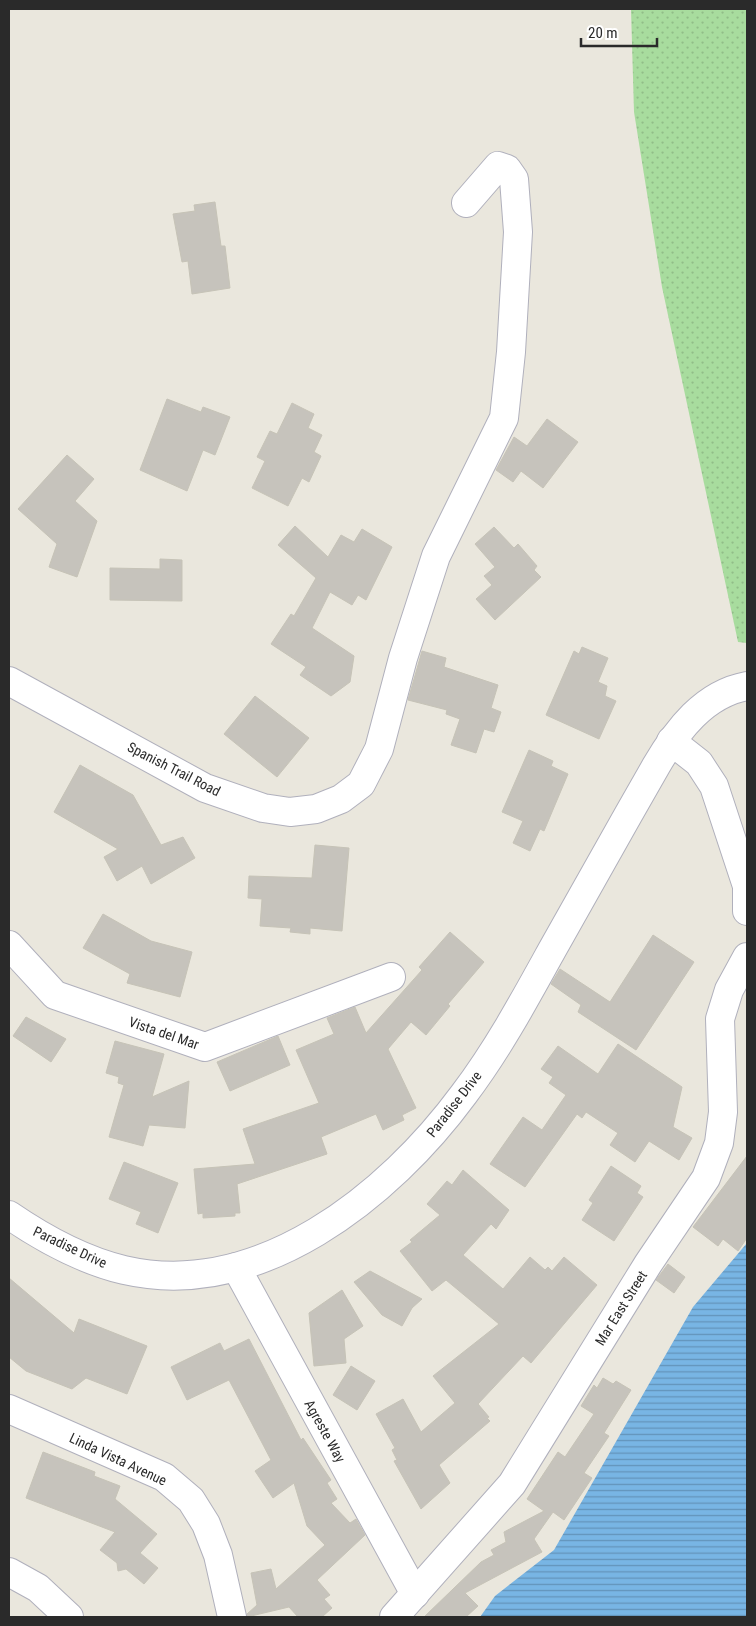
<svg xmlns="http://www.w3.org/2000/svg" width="756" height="1626" viewBox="0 0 756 1626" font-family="'Roboto Condensed',sans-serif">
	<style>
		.grass { fill: url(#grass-dots) }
		.water { fill: url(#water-rules) }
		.building { fill: #c6c3bc; stroke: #c6c3b7 }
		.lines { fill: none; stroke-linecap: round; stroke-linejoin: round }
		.minor-casing { stroke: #b0b0bc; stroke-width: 30 }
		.minor { stroke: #fff; stroke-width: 28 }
		.labels { text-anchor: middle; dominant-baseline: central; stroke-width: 4; stroke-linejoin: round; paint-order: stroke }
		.street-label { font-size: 14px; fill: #2a2a2a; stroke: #fff }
	</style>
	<defs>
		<pattern id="grass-dots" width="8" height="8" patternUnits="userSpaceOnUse" patternTransform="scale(1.25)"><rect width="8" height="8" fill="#a8dc9e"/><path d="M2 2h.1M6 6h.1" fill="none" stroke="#91bd88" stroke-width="1.8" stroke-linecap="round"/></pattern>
		<pattern id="water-rules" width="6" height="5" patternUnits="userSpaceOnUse" patternTransform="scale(1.25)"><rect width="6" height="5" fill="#78b5e4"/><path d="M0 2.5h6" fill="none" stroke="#6393b9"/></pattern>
	</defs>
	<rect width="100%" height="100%" fill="#eae7dd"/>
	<!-- grass -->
	<path class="grass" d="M 631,9 L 747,9 L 747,643 L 738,642 L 662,287 L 634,112 Z"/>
	<!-- water -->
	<path class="water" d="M 747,1243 L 747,1617 L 480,1617 L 495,1596 L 554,1550 L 693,1307 Z"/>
	<!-- building -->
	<g class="building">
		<path d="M 215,202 L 221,246 L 225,246 L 230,288 L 192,294 L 188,261 L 182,262 L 173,214 L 195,211 L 194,205 Z"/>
		<path d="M 167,399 L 201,412 L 203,407 L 230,417 L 215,455 L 203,450 L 187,491 L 140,470 Z"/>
		<path d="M 292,403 L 314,414 L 308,428 L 322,435 L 314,452 L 321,456 L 309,482 L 302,478 L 288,506 L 252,488 L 265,461 L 257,457 L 270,431 L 277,434 Z"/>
		<path d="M 547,419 L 578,442 L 543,488 L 521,471 L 513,482 L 496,470 L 514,437 L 527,446 Z"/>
		<path d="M 67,455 L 94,479 L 75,501 L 97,521 L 77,577 L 49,567 L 57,544 L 18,509 Z"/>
		<path d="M 295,526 L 328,557 L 341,535 L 354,542 L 362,529 L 392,547 L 366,600 L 358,595 L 352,605 L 330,592 L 312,628 L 354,656 L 350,682 L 331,696 L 300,675 L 306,667 L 271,644 L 291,614 L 294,616 L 316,578 L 278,545 Z"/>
		<path d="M 494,527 L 514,548 L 518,544 L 537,566 L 534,570 L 541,577 L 495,620 L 476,599 L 492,585 L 484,576 L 495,567 L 475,544 Z"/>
		<path d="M 160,559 L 182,560 L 182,601 L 110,600 L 110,568 L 160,569 Z"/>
		<path d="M 582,647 L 608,658 L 598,682 L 607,686 L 605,696 L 616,701 L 599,739 L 546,715 L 574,651 L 579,654 Z"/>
		<path d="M 422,651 L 446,658 L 444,667 L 498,685 L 491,708 L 501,712 L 494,732 L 484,729 L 476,753 L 451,745 L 460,719 L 446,714 L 447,710 L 408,700 Z"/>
		<path d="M 255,696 L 309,738 L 277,777 L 224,734 Z"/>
		<path d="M 529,750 L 553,761 L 551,766 L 568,774 L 544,831 L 540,829 L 530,851 L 513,843 L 523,821 L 502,812 Z"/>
		<path d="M 80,765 L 133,795 L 161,845 L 183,837 L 195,858 L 151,884 L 142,866 L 117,881 L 104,857 L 118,849 L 54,812 Z"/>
		<path d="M 315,845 L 349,848 L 342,931 L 310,928 L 310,934 L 290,932 L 291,928 L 260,926 L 262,899 L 248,898 L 249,876 L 312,878 Z"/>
		<path d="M 103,914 L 151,941 L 192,952 L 180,997 L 127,983 L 130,974 L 83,948 Z"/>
		<path d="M 450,932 L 484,962 L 448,1004 L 450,1006 L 426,1035 L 411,1022 L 388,1049 L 416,1108 L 402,1115 L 404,1120 L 383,1130 L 376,1114 L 321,1137 L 327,1154 L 237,1184 L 240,1213 L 235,1213 L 235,1216 L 203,1218 L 203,1213 L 198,1214 L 194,1169 L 255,1164 L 243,1129 L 319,1103 L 296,1050 L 334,1034 L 327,1018 L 355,1007 L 366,1033 L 422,970 L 419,967 Z"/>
		<path d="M 653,935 L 694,962 L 636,1050 L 578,1012 L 581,1005 L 551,984 L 560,969 L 610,1002 Z"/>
		<path d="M 26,1017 L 66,1039 L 51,1062 L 13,1036 Z"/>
		<path d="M 278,1036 L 290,1065 L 230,1091 L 217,1062 Z"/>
		<path d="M 115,1041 L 164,1054 L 152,1097 L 189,1081 L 185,1128 L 149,1125 L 143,1146 L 109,1137 L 124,1085 L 118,1083 L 119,1077 L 106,1073 Z"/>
		<path d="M 618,1044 L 682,1087 L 673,1127 L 692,1138 L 679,1160 L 649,1141 L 635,1162 L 610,1145 L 618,1133 L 586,1112 L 582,1118 L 577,1114 L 525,1187 L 490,1164 L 523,1117 L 542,1130 L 566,1095 L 549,1083 L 553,1077 L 541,1069 L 558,1046 L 598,1074 Z"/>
		<path d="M 747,1156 L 747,1238 L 738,1251 L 723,1239 L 718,1246 L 693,1227 Z"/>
		<path d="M 124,1162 L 178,1183 L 158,1233 L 136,1224 L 141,1212 L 109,1199 Z"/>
		<path d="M 611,1166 L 641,1186 L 637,1193 L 643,1197 L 614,1241 L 582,1220 L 593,1203 L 589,1200 Z"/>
		<path d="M 463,1170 L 509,1210 L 496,1229 L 491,1224 L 463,1255 L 503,1289 L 530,1257 L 545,1270 L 548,1267 L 552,1271 L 564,1257 L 597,1285 L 531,1363 L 523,1356 L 478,1404 L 489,1417 L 487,1418 L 490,1421 L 439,1465 L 450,1483 L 421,1509 L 394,1461 L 397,1460 L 392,1450 L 395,1448 L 376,1414 L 403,1399 L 421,1432 L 455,1403 L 433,1376 L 499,1324 L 446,1280 L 432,1291 L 400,1251 L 412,1242 L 410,1240 L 440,1215 L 427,1204 L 447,1181 L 452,1185 Z"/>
		<path d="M 668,1264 L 685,1277 L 674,1293 L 656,1280 Z"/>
		<path d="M 370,1271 L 422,1299 L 412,1308 L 402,1326 L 382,1315 L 354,1282 Z"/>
		<path d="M 9,1278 L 74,1333 L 79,1319 L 147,1346 L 127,1394 L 86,1378 L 72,1389 L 26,1371 L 9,1357 Z"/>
		<path d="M 342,1290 L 363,1326 L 344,1339 L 346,1363 L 314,1366 L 309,1313 Z"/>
		<path d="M 249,1339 L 301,1440 L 303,1438 L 331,1480 L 327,1483 L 337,1499 L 331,1503 L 350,1523 L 356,1519 L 365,1535 L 317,1580 L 330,1595 L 324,1599 L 332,1608 L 322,1617 L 298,1617 L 289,1607 L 247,1617 L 247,1614 L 257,1605 L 251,1573 L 271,1569 L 276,1589 L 325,1545 L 307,1526 L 294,1483 L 273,1498 L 255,1471 L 271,1460 L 229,1380 L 187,1400 L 171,1367 L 220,1343 L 224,1351 Z"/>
		<path d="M 351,1366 L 375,1381 L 357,1410 L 333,1395 Z"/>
		<path d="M 603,1378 L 613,1384 L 616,1381 L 631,1390 L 604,1433 L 609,1436 L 584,1473 L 592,1478 L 564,1520 L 553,1512 L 534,1539 L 542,1552 L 465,1593 L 478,1606 L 466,1617 L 424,1617 L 481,1562 L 494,1555 L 491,1550 L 506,1542 L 504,1532 L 544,1511 L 527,1499 L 558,1452 L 565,1457 L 594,1414 L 581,1406 L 594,1385 L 597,1388 Z"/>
		<path d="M 43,1452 L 95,1472 L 94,1476 L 120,1486 L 115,1499 L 157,1534 L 140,1553 L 158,1568 L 144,1584 L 126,1569 L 118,1571 L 117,1563 L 100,1550 L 115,1532 L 26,1498 Z"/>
	</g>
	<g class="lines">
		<defs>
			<g id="minor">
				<path d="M 9,681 L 205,788 L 263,808 L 290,812 L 316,809 L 341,799 L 361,784 L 379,749 L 403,658 L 436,556 L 504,418 L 511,352 L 518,232 L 514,179 L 507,169 L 498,166 L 466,203"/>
				<path d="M 671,741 L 699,763 L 714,786 L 747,886 L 747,911"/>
				<path d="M 9,945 L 55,995 L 205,1047 L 391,977"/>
				<path d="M 9,1215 C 44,1239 82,1260 124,1270 C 259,1301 389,1196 464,1094 C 498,1049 525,999 552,950 C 587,888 621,827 656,766 C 677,730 704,694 747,686"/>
				<path d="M 236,1267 L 415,1594"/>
				<path d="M 9,1409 L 164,1477 L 191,1500 L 206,1524 L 218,1555 L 232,1617"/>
				<path d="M 9,1572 L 38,1588 L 69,1617"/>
				<path d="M 394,1617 L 512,1484 L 648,1264 L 706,1178 L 719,1143 L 723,1112 L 720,1019 L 729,990 L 747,957"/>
			</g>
		</defs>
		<!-- minor casing -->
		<use href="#minor" class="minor-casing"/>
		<!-- minor -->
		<use href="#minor" class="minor"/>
	</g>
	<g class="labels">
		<!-- street labels -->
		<g class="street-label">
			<text transform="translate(174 769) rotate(27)">Spanish Trail Road</text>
			<text transform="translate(164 1033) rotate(19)">Vista del Mar</text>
			<text transform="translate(454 1104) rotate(-52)">Paradise Drive</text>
			<text transform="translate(70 1247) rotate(25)">Paradise Drive</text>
			<text transform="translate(621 1308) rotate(-58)">Mar East Street</text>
			<text transform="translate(325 1431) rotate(61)">Agreste Way</text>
			<text transform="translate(118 1459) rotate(25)">Linda Vista Avenue</text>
		</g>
	</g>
	<!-- border -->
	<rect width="756" height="1626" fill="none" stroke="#2a2a2a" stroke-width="20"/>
	<!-- scale -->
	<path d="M581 38v8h76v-8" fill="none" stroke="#2a2a2a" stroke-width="2.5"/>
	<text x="588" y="38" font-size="15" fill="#2a2a2a" stroke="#ffffff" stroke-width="4" paint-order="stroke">20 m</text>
</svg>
